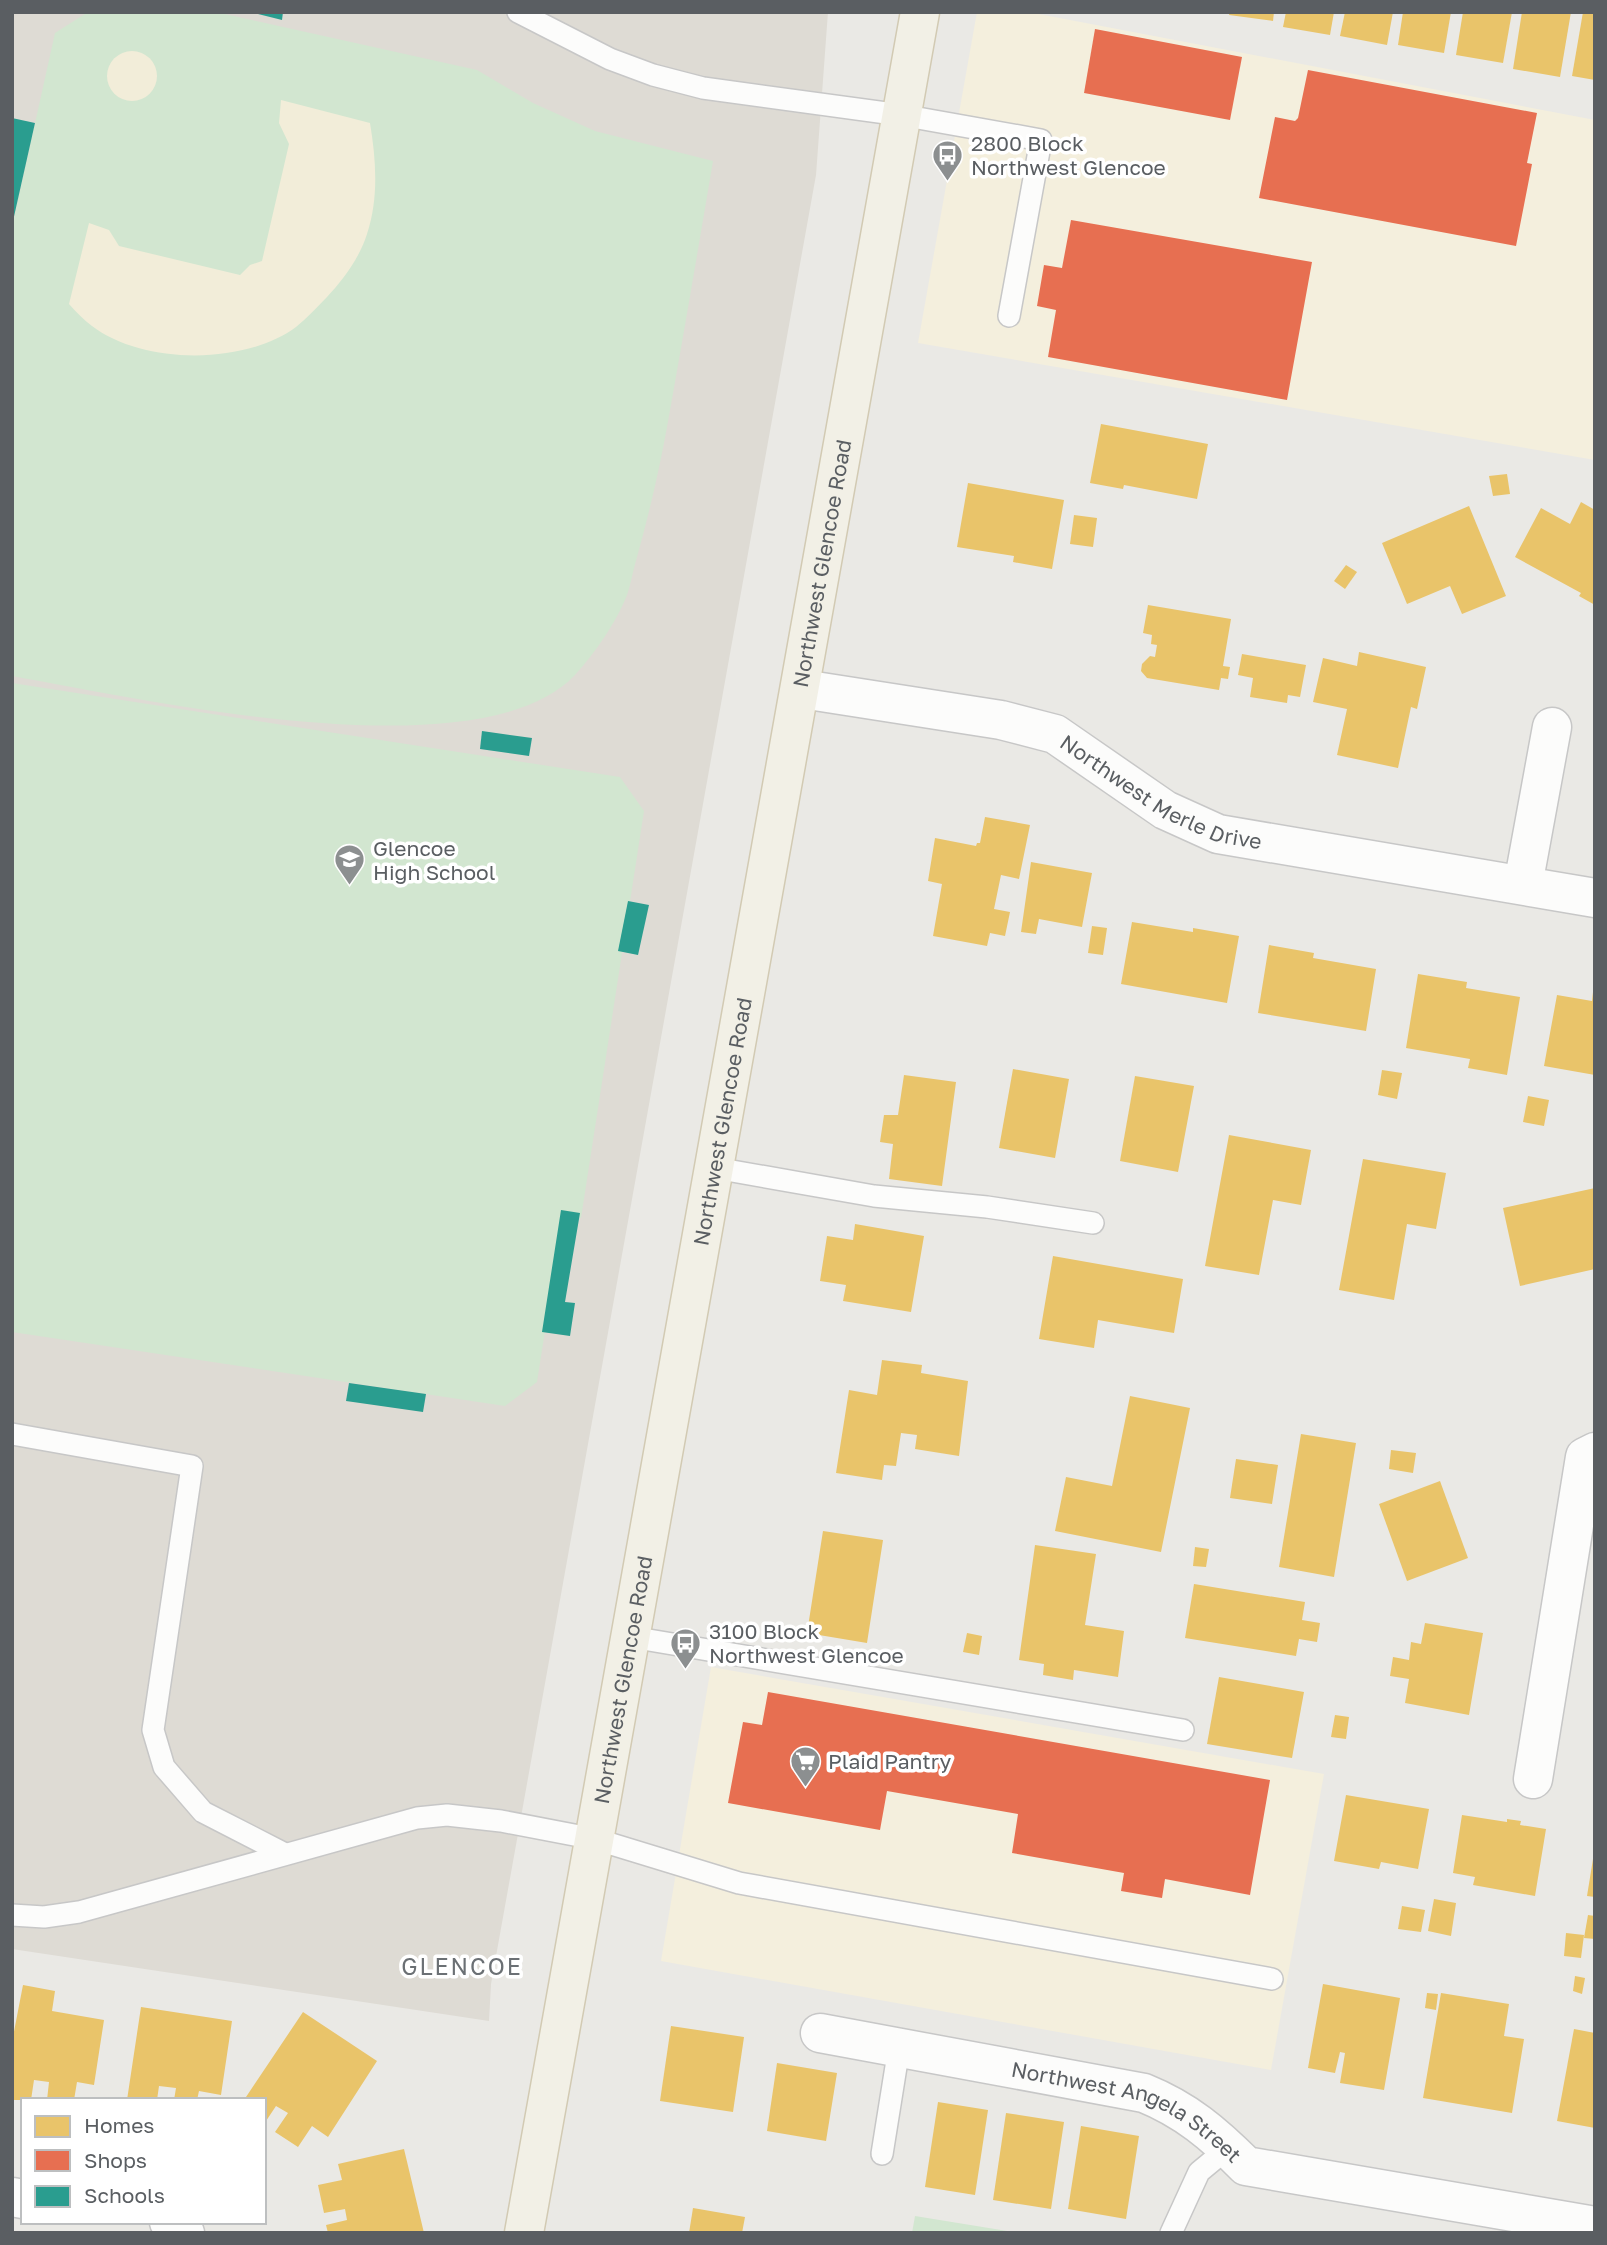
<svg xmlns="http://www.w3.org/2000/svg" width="1607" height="2245" viewBox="0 0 1607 2245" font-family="'Golos Text',sans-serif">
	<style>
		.commercial { fill: #f4efdd }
		.education { fill: #dedbd4 }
		.green { fill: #d2e6d0 }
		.sand { fill: #f2edd9 }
		.homes { fill: #e9c46a }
		.shops { fill: #e76f51 }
		.schools { fill: #2a9d8f }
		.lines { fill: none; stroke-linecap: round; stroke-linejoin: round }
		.service-casing { stroke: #c7c7c7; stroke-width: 24 }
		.minor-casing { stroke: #c7c7c7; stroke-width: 41 }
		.primary-casing { stroke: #d2cab3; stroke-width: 41 }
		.service { stroke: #fcfcfb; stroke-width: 21 }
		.minor { stroke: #fcfcfb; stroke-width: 38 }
		.primary { stroke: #f2f0e6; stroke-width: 38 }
		.labels { text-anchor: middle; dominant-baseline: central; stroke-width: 7; stroke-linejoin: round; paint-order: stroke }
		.poi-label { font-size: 21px; fill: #5a5e62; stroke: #fff; text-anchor: start }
		.street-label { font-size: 21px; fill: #5a5e62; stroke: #fff }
		.neighbourhood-label { font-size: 23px; letter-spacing: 2px; fill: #6b7074; stroke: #fff }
	</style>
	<rect width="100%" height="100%" fill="#eae9e5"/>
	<!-- commercial -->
	<g class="commercial">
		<path d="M 977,12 L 1028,12 L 1595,120 L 1595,460 L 918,343 Z"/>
		<path d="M 711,1667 L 1324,1774 L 1271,2070 L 661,1961 Z"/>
	</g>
	<!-- education -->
	<path class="education" d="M 12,12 L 828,12 L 816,175 L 491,1984 L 489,2021 L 12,1949 Z"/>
	<!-- green -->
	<g class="green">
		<path d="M 88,12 L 216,12 L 477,70 L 533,103 L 595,131 L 713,161 C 698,250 683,338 667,427 C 659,471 649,514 637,557 C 633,570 631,584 627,595 C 616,623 595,653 575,675 C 480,776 137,698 12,676 L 12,227 L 55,33 Z"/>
		<path d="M 12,683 L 620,777 L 644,811 L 581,1218 L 563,1215 L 537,1382 L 505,1406 L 12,1332 Z"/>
		<path d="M 915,2216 L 1019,2233 L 912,2233 Z"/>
	</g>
	<!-- sand -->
	<g class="sand">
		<circle cx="132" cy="76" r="25"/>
		<path d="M 281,100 L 370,123 C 376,159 379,198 367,234 C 360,257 343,280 327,297 C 317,307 307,318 296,327 C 245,365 143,365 92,326 C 84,320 76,312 69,304 L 89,223 L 109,230 L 119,246 L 240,275 L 250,265 L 262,261 L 289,144 L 279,123 Z"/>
	</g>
	<!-- homes -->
	<g class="homes">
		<path d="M 1230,12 L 1274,12 L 1273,21 L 1229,15 Z"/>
		<path d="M 1286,12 L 1334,12 L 1330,35 L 1283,27 Z"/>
		<path d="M 1345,12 L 1393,12 L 1387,45 L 1340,36 Z"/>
		<path d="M 1403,12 L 1451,12 L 1444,53 L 1398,45 Z"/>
		<path d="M 1463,12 L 1512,12 L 1503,63 L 1456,55 Z"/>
		<path d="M 1522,12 L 1571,12 L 1560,77 L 1513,69 Z"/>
		<path d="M 1583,12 L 1595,12 L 1595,80 L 1572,76 Z"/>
		<path d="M 1101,424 L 1208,444 L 1197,499 L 1124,485 L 1123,489 L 1090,483 Z"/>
		<path d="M 1507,474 L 1510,494 L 1493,496 L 1489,476 Z"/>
		<path d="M 968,483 L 1064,500 L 1052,569 L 1013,562 L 1014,556 L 957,547 Z"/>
		<path d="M 1581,502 L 1595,510 L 1595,605 L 1579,596 L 1581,593 L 1515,557 L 1541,508 L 1570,524 Z"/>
		<path d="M 1469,506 L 1506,596 L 1462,614 L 1450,586 L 1407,604 L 1382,543 Z"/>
		<path d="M 1074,515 L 1097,518 L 1093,547 L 1070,544 Z"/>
		<path d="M 1346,565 L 1357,572 L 1345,589 L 1334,581 Z"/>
		<path d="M 1148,605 L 1231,619 L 1223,666 L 1230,667 L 1228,679 L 1221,678 L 1219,690 L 1147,678 L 1141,671 L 1142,664 L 1150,656 L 1155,657 L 1157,645 L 1151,644 L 1152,635 L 1143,633 Z"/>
		<path d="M 1359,652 L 1426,667 L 1417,709 L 1411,707 L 1398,768 L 1337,755 L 1347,709 L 1313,702 L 1323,658 L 1357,666 Z"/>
		<path d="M 1242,654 L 1306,665 L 1300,697 L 1288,695 L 1287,703 L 1250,697 L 1253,678 L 1238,675 Z"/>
		<path d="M 985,817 L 1030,825 L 1019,879 L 1001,875 L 994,909 L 1010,912 L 1005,936 L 990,933 L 987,946 L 933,936 L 942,884 L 928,881 L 935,838 L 976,846 L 977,843 L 980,843 Z"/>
		<path d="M 1031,862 L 1092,873 L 1082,927 L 1039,919 L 1036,934 L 1021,932 Z"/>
		<path d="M 1132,922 L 1193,932 L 1193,928 L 1239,936 L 1227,1003 L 1121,984 Z"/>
		<path d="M 1092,926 L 1107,928 L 1103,955 L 1088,953 Z"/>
		<path d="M 1269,945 L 1314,953 L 1313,958 L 1376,969 L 1366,1031 L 1258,1013 Z"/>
		<path d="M 1418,974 L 1467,982 L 1466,988 L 1520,997 L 1507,1075 L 1468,1068 L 1470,1059 L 1406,1048 Z"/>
		<path d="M 1593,992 L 1595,1075 L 1544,1066 L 1557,995 L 1592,1001 Z"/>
		<path d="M 1013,1069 L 1069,1079 L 1055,1158 L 999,1148 Z"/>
		<path d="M 1382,1070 L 1402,1073 L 1397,1099 L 1378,1095 Z"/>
		<path d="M 904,1075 L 956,1082 L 942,1186 L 889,1179 L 893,1144 L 880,1142 L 884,1115 L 898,1115 Z"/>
		<path d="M 1135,1076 L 1194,1086 L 1178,1172 L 1120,1161 Z"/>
		<path d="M 1528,1096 L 1549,1100 L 1544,1126 L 1523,1122 Z"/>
		<path d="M 1229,1135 L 1311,1150 L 1301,1205 L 1273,1200 L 1259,1275 L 1205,1266 Z"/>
		<path d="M 1363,1159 L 1446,1173 L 1436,1229 L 1407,1224 L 1394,1300 L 1339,1290 Z"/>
		<path d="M 1595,1188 L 1595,1269 L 1520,1286 L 1503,1208 Z"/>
		<path d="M 855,1224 L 924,1236 L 911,1312 L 843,1301 L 846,1285 L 820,1281 L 827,1236 L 853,1240 Z"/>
		<path d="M 1053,1256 L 1183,1279 L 1174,1333 L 1098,1320 L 1094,1348 L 1039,1339 Z"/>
		<path d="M 882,1360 L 922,1365 L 921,1373 L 968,1381 L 959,1456 L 915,1449 L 917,1435 L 901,1433 L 896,1466 L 884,1465 L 882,1480 L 836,1473 L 849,1390 L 877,1395 Z"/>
		<path d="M 1130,1396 L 1190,1408 L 1161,1552 L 1055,1531 L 1066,1477 L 1112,1486 Z"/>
		<path d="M 1301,1434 L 1356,1443 L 1334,1577 L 1279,1567 Z"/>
		<path d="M 1391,1450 L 1416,1453 L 1413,1473 L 1389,1469 Z"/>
		<path d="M 1236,1459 L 1278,1465 L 1272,1504 L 1230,1498 Z"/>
		<path d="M 1440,1481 L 1468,1558 L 1407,1581 L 1379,1504 Z"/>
		<path d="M 823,1531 L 883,1540 L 867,1643 L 807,1633 Z"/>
		<path d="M 1035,1545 L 1096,1554 L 1085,1625 L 1124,1631 L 1118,1677 L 1074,1670 L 1073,1680 L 1043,1675 L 1044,1664 L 1019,1660 Z"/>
		<path d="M 1195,1547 L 1209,1549 L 1206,1567 L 1193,1566 Z"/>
		<path d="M 1194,1584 L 1305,1602 L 1302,1620 L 1320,1623 L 1317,1642 L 1299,1639 L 1296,1656 L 1185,1638 Z"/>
		<path d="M 1425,1623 L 1483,1633 L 1469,1715 L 1405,1703 L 1409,1679 L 1390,1676 L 1393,1657 L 1409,1660 L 1411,1642 L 1421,1644 Z"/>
		<path d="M 967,1633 L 982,1636 L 979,1655 L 963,1652 Z"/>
		<path d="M 1219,1677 L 1304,1692 L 1292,1758 L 1207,1744 Z"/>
		<path d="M 1335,1715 L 1349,1717 L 1346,1739 L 1331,1737 Z"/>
		<path d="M 1346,1795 L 1429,1809 L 1418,1869 L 1381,1862 L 1379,1869 L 1334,1861 Z"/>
		<path d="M 1462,1815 L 1507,1822 L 1507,1819 L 1521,1821 L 1520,1825 L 1546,1829 L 1535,1896 L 1473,1885 L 1475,1877 L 1453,1873 Z"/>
		<path d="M 1593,1859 L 1595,1859 L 1595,1897 L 1587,1896 Z"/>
		<path d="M 1434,1899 L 1456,1903 L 1451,1936 L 1428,1931 Z"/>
		<path d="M 1402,1906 L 1425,1910 L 1421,1932 L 1398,1929 Z"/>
		<path d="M 1588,1915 L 1595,1916 L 1595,1939 L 1584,1938 Z"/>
		<path d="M 1566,1933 L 1584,1935 L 1581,1958 L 1564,1956 Z"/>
		<path d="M 1575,1976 L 1585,1978 L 1582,1994 L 1573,1991 Z"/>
		<path d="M 1323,1984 L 1400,1998 L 1384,2090 L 1340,2083 L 1345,2053 L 1340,2052 L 1335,2073 L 1308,2068 Z"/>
		<path d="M 23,1985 L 55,1991 L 52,2011 L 104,2020 L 94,2085 L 77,2082 L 74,2100 L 47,2100 L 49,2082 L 34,2080 L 31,2100 L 12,2100 L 12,2042 Z"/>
		<path d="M 1427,1993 L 1438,1994 L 1436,2010 L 1425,2008 Z"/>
		<path d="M 1441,1993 L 1509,2004 L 1504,2036 L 1524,2039 L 1512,2113 L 1423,2098 Z"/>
		<path d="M 141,2007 L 232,2021 L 221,2095 L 199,2091 L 197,2100 L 174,2100 L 176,2088 L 159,2086 L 157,2100 L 127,2100 Z"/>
		<path d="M 303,2012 L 377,2061 L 328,2137 L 312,2126 L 298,2147 L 275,2132 L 288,2113 L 276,2106 L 264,2124 L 264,2100 L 244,2100 Z"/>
		<path d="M 671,2026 L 744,2037 L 733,2112 L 660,2101 Z"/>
		<path d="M 1574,2029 L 1595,2033 L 1595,2128 L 1557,2121 Z"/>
		<path d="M 777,2063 L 837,2073 L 826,2141 L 767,2131 Z"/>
		<path d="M 938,2102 L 988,2110 L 975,2195 L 925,2187 Z"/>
		<path d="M 1006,2113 L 1064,2122 L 1051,2209 L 993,2200 Z"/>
		<path d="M 1081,2126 L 1139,2136 L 1126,2219 L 1068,2209 Z"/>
		<path d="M 404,2149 L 424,2233 L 328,2233 L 326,2225 L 347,2220 L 345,2209 L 324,2213 L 318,2185 L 342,2180 L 338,2164 Z"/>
		<path d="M 693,2208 L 745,2217 L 742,2233 L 689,2233 Z"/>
	</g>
	<!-- shops -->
	<g class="shops">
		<path d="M 1095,29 L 1242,57 L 1230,120 L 1084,93 Z"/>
		<path d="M 1308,70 L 1537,113 L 1527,163 L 1532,164 L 1516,246 L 1259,198 L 1275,117 L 1295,121 L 1298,118 Z"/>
		<path d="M 1071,220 L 1312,262 L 1287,400 L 1048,357 L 1056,310 L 1037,306 L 1044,265 L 1062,268 Z"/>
		<path d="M 768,1692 L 1270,1780 L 1250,1895 L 1165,1879 L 1162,1898 L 1121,1891 L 1124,1873 L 1012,1853 L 1018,1814 L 887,1791 L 880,1830 L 728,1803 L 743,1722 L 762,1725 Z"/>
	</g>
	<!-- schools -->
	<g class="schools">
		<path d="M 250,12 L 283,12 L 282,20 Z"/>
		<path d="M 12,118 L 35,123 L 13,221 L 12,221 Z"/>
		<path d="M 482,731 L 532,738 L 529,756 L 480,749 Z"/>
		<path d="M 628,901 L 649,905 L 638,955 L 618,951 Z"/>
		<path d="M 561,1210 L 580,1213 L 565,1302 L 575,1303 L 570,1336 L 542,1332 Z"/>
		<path d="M 349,1383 L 426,1394 L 423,1412 L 346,1401 Z"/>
	</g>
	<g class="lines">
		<defs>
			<g id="service">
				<path d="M 518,12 L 610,59 L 653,75 L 703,88 L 901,115 L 1041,140 L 1009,316"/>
				<path d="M 715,1168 L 874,1196 L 987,1207 L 1093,1223"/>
				<path d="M 12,1434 L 192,1466 L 153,1730 L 164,1767 L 203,1812 L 285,1854"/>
				<path d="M 631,1637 L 1183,1730"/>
				<path d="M 12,1915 L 44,1917 L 79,1912 L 417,1818 L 447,1815 L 501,1821 L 595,1839 L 739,1883 L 1272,1979"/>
				<path d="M 882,2154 L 899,2048"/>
				<path d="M 1171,2233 L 1199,2172 L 1228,2148"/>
			</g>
			<g id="minor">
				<path id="s1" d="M 802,689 L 1001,720 L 1055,734 L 1165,810 L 1218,834 L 1595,898"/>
				<path d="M 1523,885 L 1552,727"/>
				<path d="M 1533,1779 L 1585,1457 L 1595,1452"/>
				<path id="s2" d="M 820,2033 L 1144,2093 C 1186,2110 1214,2134 1246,2166 L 1595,2226"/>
				<path d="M 12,2197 L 23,2199"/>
				<path d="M 169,2222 L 185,2233"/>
			</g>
			<g id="primary">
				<path id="s3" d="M 524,2233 L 920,12"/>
			</g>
		</defs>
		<!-- service casing -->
		<use href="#service" class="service-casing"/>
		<!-- minor casing -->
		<use href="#minor" class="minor-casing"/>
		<!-- primary casing -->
		<use href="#primary" class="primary-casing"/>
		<!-- service -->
		<use href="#service" class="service"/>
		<!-- minor -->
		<use href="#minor" class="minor"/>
		<!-- primary -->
		<use href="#primary" class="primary"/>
	</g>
	<!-- icons -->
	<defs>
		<symbol id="bus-pin" viewBox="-11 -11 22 30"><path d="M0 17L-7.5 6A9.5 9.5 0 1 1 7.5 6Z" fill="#8c8f90" stroke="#fff"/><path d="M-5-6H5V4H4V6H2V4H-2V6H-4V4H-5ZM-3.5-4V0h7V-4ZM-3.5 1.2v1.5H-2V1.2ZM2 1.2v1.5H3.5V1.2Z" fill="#fff"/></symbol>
		<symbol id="school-pin" viewBox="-11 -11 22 30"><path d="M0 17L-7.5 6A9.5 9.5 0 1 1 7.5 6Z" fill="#8c8f90" stroke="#fff"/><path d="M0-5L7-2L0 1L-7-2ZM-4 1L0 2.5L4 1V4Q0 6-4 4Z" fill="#fff"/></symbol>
		<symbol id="supermarket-pin" viewBox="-11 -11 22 30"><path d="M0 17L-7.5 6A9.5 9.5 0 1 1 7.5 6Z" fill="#8c8f90" stroke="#fff"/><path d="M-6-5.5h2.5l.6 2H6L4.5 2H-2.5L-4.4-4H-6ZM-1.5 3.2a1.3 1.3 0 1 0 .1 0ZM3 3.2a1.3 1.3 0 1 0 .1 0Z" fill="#fff"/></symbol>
	</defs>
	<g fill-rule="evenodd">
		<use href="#bus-pin" x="930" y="138" width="35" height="47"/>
		<use href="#school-pin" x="332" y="842" width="35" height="47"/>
		<use href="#bus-pin" x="668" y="1626" width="35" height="47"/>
		<use href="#supermarket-pin" x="788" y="1744" width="35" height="47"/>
	</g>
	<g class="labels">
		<!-- poi labels -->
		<g class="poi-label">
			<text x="971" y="143">2800 Block<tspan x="971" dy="24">Northwest Glencoe</tspan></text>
			<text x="373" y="848">Glencoe<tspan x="373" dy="24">High School</tspan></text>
			<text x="709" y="1631">3100 Block<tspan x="709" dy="24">Northwest Glencoe</tspan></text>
			<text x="828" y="1761">Plaid Pantry</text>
		</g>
		<!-- street labels -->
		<g class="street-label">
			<text stroke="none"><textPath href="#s3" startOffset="1696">Northwest Glencoe Road</textPath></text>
			<text stroke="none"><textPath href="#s1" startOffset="380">Northwest Merle Drive</textPath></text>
			<text stroke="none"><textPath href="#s3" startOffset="1129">Northwest Glencoe Road</textPath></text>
			<text stroke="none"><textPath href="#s3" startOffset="562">Northwest Glencoe Road</textPath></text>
			<text stroke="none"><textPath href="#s2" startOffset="320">Northwest Angela Street</textPath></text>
		</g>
		<!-- neighbourhood labels -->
		<g class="neighbourhood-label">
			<text x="462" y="1966">GLENCOE</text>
		</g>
	</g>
	<!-- border -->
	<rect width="1607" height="2245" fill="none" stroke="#5a5e62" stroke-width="28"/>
	<!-- legend -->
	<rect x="21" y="2098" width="245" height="126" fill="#ffffff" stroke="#bdbfc0" stroke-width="2"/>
	<rect x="35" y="2116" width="35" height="21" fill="#e9c46a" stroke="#bdbfc0" stroke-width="2"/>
	<text x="84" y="2133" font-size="21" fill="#5a5e62">Homes</text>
	<rect x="35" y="2150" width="35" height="21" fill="#e76f51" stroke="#bdbfc0" stroke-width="2"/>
	<text x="84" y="2168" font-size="21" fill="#5a5e62">Shops</text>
	<rect x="35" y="2186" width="35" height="21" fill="#2a9d8f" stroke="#bdbfc0" stroke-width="2"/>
	<text x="84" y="2203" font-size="21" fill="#5a5e62">Schools</text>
</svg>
